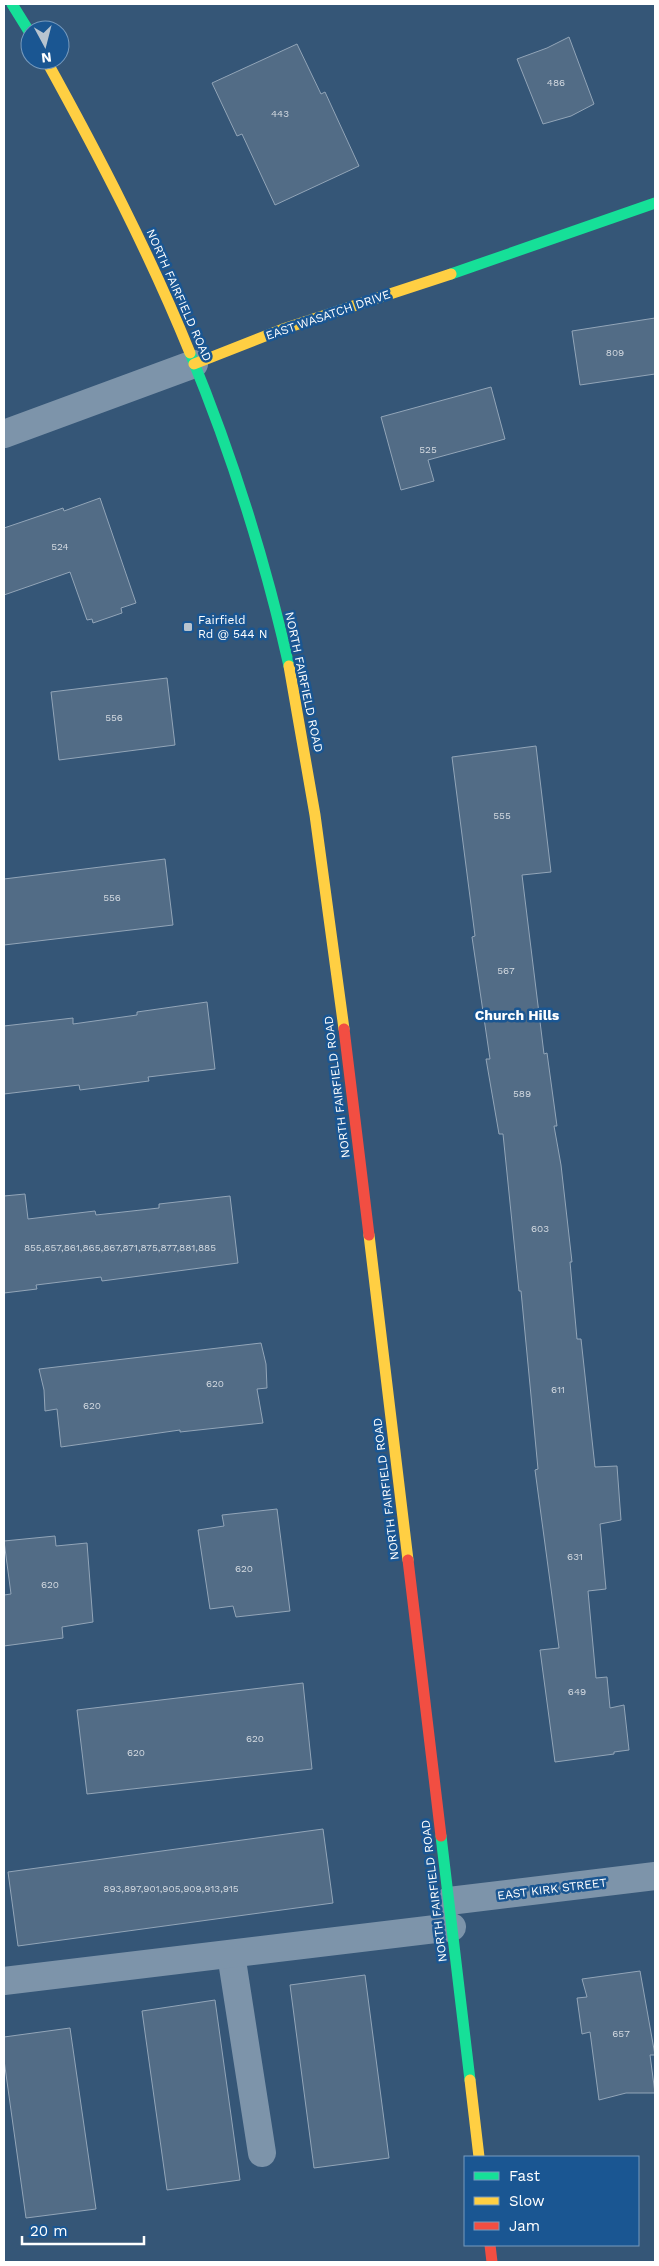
<svg xmlns="http://www.w3.org/2000/svg" width="659" height="2266" viewBox="0 0 659 2266" font-family="'Work Sans',sans-serif">
	<style>
		.building { fill: #526c86; stroke: #92a5b8 }
		.lines { fill: none; stroke-linecap: round; stroke-linejoin: round }
		.street { stroke: #7d94aa; stroke-width: 28 }
		.fast { stroke: #16e098; stroke-width: 11 }
		.slow { stroke: #ffcf43; stroke-width: 11 }
		.jam { stroke: #f24e42; stroke-width: 11 }
		.poi-dot { fill: #b8c4cf; stroke: #1a5692; stroke-width: 2 }
		.labels { text-anchor: middle; dominant-baseline: central; stroke-width: 5; stroke-linejoin: round; paint-order: stroke }
		.number-label { font-size: 10px; fill: #d4dae1 }
		.street-label { font-size: 12px; fill: #fff; stroke: #1a5692 }
		.poi-label { font-size: 12px; fill: #fff; stroke: #1a5692; text-anchor: start }
		.neighbourhood-label { font-size: 14px; font-weight: bold; fill: #fff; stroke: #1a5692 }
	</style>
	<rect width="100%" height="100%" fill="#355677"/>
	<!-- building -->
	<g class="building">
		<path d="M 569,37 L 594,104 L 571,116 L 543,124 L 517,59 L 547,48 Z"/>
		<path d="M 297,44 L 321,94 L 325,92 L 359,166 L 275,205 L 242,134 L 237,136 L 212,83 Z"/>
		<path d="M 655,318 L 655,374 L 580,385 L 572,331 Z"/>
		<path d="M 491,387 L 505,439 L 428,460 L 434,481 L 401,490 L 381,417 Z"/>
		<path d="M 100,498 L 136,603 L 121,608 L 122,613 L 93,623 L 92,619 L 87,620 L 70,572 L 4,595 L 4,528 L 63,508 L 64,511 Z"/>
		<path d="M 167,678 L 175,745 L 59,760 L 51,692 Z"/>
		<path d="M 536,746 L 551,872 L 522,875 L 544,1054 L 547,1053 L 557,1126 L 554,1126 L 561,1165 L 572,1262 L 570,1262 L 577,1339 L 581,1339 L 595,1467 L 617,1466 L 621,1520 L 600,1524 L 606,1589 L 588,1591 L 596,1678 L 607,1677 L 610,1708 L 624,1705 L 629,1750 L 614,1752 L 614,1754 L 555,1762 L 540,1650 L 559,1648 L 535,1470 L 538,1469 L 521,1291 L 519,1291 L 503,1134 L 499,1134 L 486,1059 L 490,1059 L 472,937 L 475,936 L 452,757 Z"/>
		<path d="M 165,859 L 173,925 L 4,945 L 4,879 Z"/>
		<path d="M 207,1002 L 215,1069 L 148,1077 L 149,1081 L 80,1090 L 79,1085 L 4,1094 L 4,1026 L 73,1018 L 73,1024 L 137,1015 L 137,1012 Z"/>
		<path d="M 25,1194 L 28,1219 L 95,1211 L 96,1215 L 159,1208 L 159,1204 L 230,1196 L 238,1263 L 102,1281 L 101,1277 L 36,1285 L 37,1289 L 4,1293 L 4,1196 Z"/>
		<path d="M 261,1343 L 266,1364 L 267,1388 L 257,1389 L 263,1423 L 180,1432 L 180,1430 L 61,1447 L 57,1409 L 45,1411 L 44,1390 L 39,1369 Z"/>
		<path d="M 277,1509 L 290,1611 L 236,1617 L 233,1606 L 210,1609 L 198,1530 L 224,1526 L 222,1515 Z"/>
		<path d="M 55,1536 L 56,1546 L 87,1543 L 93,1622 L 62,1627 L 63,1638 L 4,1646 L 4,1595 L 11,1594 L 4,1541 Z"/>
		<path d="M 303,1683 L 312,1769 L 87,1794 L 77,1710 Z"/>
		<path d="M 323,1829 L 333,1903 L 18,1946 L 8,1872 Z"/>
		<path d="M 640,1971 L 655,2055 L 650,2055 L 655,2093 L 626,2093 L 599,2100 L 590,2032 L 582,2034 L 577,1998 L 587,1997 L 582,1979 Z"/>
		<path d="M 365,1975 L 389,2158 L 314,2168 L 290,1985 Z"/>
		<path d="M 215,2000 L 240,2180 L 167,2190 L 142,2011 Z"/>
		<path d="M 70,2028 L 96,2209 L 26,2218 L 4,2060 L 4,2037 Z"/>
	</g>
	<g class="lines">
		<!-- street -->
		<g class="street">
			<path d="M 4,434 L 194,364"/>
			<path d="M 449,1901 L 655,1876"/>
			<path d="M 231,1954 L 262,2153"/>
			<path d="M 4,1981 L 452,1927"/>
		</g>
		<!-- fast -->
		<g class="fast">
			<path d="M 12,4 L 30,33"/>
			<path d="M 451,274 L 655,203"/>
			<path d="M 190,353 C 232,455 265,559 289,666"/>
			<path d="M 441,1836 L 470,2080"/>
		</g>
		<!-- slow -->
		<g class="slow">
			<path d="M 46,60 C 99,156 149,252 190,353"/>
			<path d="M 194,364 L 283,329 L 451,274"/>
			<path d="M 289,666 L 315,815 L 344,1029"/>
			<path d="M 369,1235 L 408,1560"/>
			<path d="M 470,2080 L 479,2157"/>
		</g>
		<!-- jam -->
		<g class="jam">
			<path d="M 344,1029 L 369,1235"/>
			<path d="M 408,1560 L 441,1836"/>
			<path d="M 490,2245 L 492,2262"/>
		</g>
	</g>
	<!-- markers -->
	<rect class="poi-dot" x="183" y="622" width="10" height="10" rx="2.5"/>
	<g class="labels">
		<!-- number labels -->
		<g class="number-label">
			<text x="556" y="82">486</text>
			<text x="280" y="113">443</text>
			<text x="615" y="352">809</text>
			<text x="428" y="449">525</text>
			<text x="60" y="546">524</text>
			<text x="114" y="717">556</text>
			<text x="502" y="815">555</text>
			<text x="112" y="897">556</text>
			<text x="506" y="970">567</text>
			<text x="522" y="1093">589</text>
			<text x="540" y="1228">603</text>
			<text x="120" y="1247">855,857,861,865,867,871,875,877,881,885</text>
			<text x="215" y="1383">620</text>
			<text x="558" y="1389">611</text>
			<text x="92" y="1405">620</text>
			<text x="575" y="1556">631</text>
			<text x="244" y="1568">620</text>
			<text x="50" y="1584">620</text>
			<text x="577" y="1691">649</text>
			<text x="255" y="1738">620</text>
			<text x="136" y="1752">620</text>
			<text x="171" y="1888">893,897,901,905,909,913,915</text>
			<text x="621" y="2033">657</text>
		</g>
		<!-- street labels -->
		<g class="street-label">
			<text transform="translate(179 295) rotate(66)">NORTH FAIRFIELD ROAD</text>
			<text transform="translate(328 315) rotate(-19)">EAST WASATCH DRIVE</text>
			<text transform="translate(304 682) rotate(78)">NORTH FAIRFIELD ROAD</text>
			<text transform="translate(337 1087) rotate(-97)">NORTH FAIRFIELD ROAD</text>
			<text transform="translate(386 1489) rotate(-97)">NORTH FAIRFIELD ROAD</text>
			<text transform="translate(552 1889) rotate(-7)">EAST KIRK STREET</text>
			<text transform="translate(434 1891) rotate(-97)">NORTH FAIRFIELD ROAD</text>
		</g>
		<!-- poi labels -->
		<g class="poi-label">
			<text x="198" y="620">Fairfield<tspan x="198" dy="14">Rd @ 544 N</tspan></text>
		</g>
		<!-- neighbourhood labels -->
		<g class="neighbourhood-label">
			<text x="517" y="1015">Church Hills</text>
		</g>
	</g>
	<!-- border -->
	<rect width="659" height="2266" fill="none" stroke="#ffffff" stroke-width="10"/>
	<!-- legend -->
	<rect x="464" y="2156" width="175" height="90" fill="#1a5692" stroke="#769abe"/>
	<rect x="474" y="2172" width="25" height="8" fill="#16e098" stroke="#769abe"/>
	<text x="509" y="2181" font-size="15" fill="#ffffff">Fast</text>
	<rect x="474" y="2197" width="25" height="8" fill="#ffcf43" stroke="#769abe"/>
	<text x="509" y="2206" font-size="15" fill="#ffffff">Slow</text>
	<rect x="474" y="2222" width="25" height="8" fill="#f24e42" stroke="#769abe"/>
	<text x="509" y="2231" font-size="15" fill="#ffffff">Jam</text>
	<!-- north arrow -->
	<g transform="translate(45 45) rotate(173)"><circle r="24" fill="#1a5692" stroke="#769abe"/>
	<path d="M0-4L9 19L0 12L-9 19Z" fill="#b8c4cf"/>
	<text y="-8" font-size="14" font-weight="bold" text-anchor="middle" fill="#ffffff">N</text>
	</g>
	<!-- scale -->
	<path d="M22 2236v8h122v-8" fill="none" stroke="#ffffff" stroke-width="2.5"/>
	<text x="30" y="2236" font-size="15" fill="#ffffff" stroke="#1a5692" stroke-width="4" paint-order="stroke">20 m</text>
</svg>
